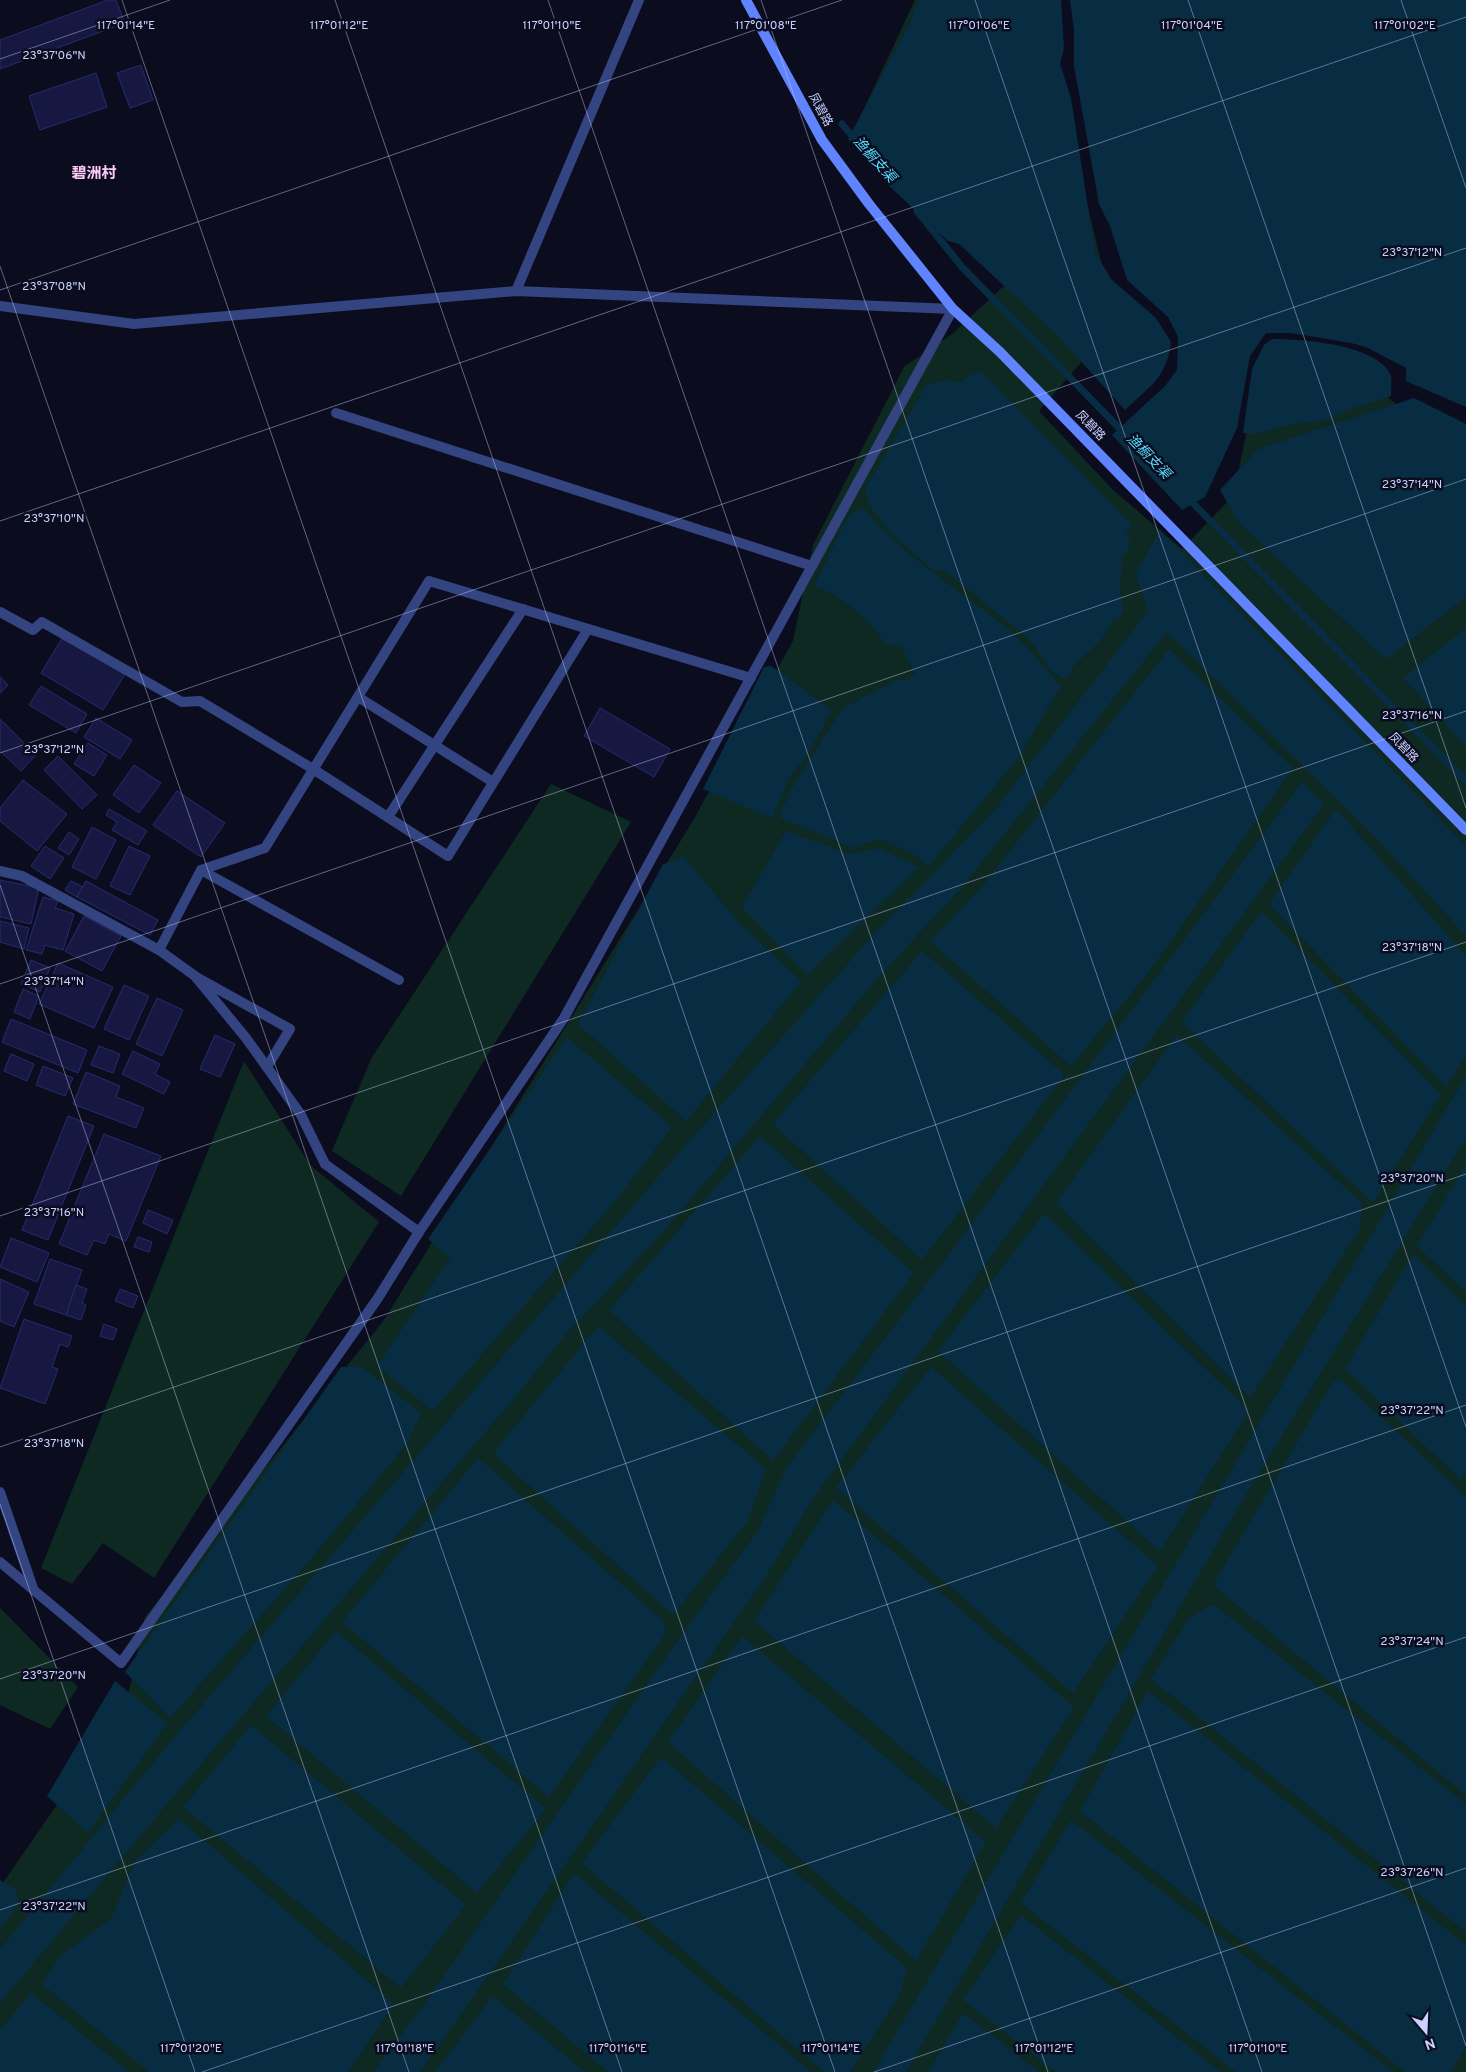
<svg xmlns="http://www.w3.org/2000/svg" width="1466" height="2072" viewBox="0 0 1466 2072" font-family="Overpass,'Noto Sans SC',sans-serif">
	<style>
		.green { fill: #0e2921 }
		.water { fill: #082c41 }
		.lines { fill: none; stroke-linecap: round; stroke-linejoin: round }
		.stream { stroke: #082c41; stroke-width: 7 }
		.building { fill: #161841; stroke: #272b6e }
		.lane { stroke: #334481; stroke-width: 10 }
		.street { stroke: #334481; stroke-width: 10 }
		.secondary { stroke: #6084ff; stroke-width: 10 }
		.ticks { fill: none; stroke: #c9d1ff; stroke-width: 1; stroke-opacity: 0.45 }
		.labels { text-anchor: middle; dominant-baseline: central; stroke-width: 5; stroke-linejoin: round; paint-order: stroke }
		.street-label { font-size: 12px; fill: #c9d1ff; stroke: #0b0d1f }
		.water-label { font-size: 14px; font-style: italic; fill: #57dcff; stroke: #0b0d1f }
		.quarter-label { font-size: 15px; font-weight: bold; fill: #ffcbf9; stroke: #0b0d1f }
		.ticks-label { font-size: 12px; text-anchor: middle; fill: #c9d1ff; stroke: #0b0d1f; stroke-width: 5; stroke-linejoin: round; paint-order: stroke }
	</style>
	<rect width="100%" height="100%" fill="#0b0d1f"/>
	<!-- green -->
	<g class="green">
		<path d="M 915,0 L 1037,0 L 1116,322 L 1039,411 L 1112,489 L 1182,549 L 1233,496 L 1261,365 L 1346,364 L 1430,431 L 1466,448 L 1466,2072 L 0,2072 L 0,1887 L 126,1705 L 145,1617 L 384,1320 L 691,824 L 793,641 L 813,545 L 904,367 L 952,334 L 1005,285 L 854,130 Z"/>
		<path d="M 551,784 L 631,822 L 401,1196 L 332,1151 L 372,1057 Z"/>
		<path d="M 244,1061 L 310,1165 L 379,1222 L 154,1578 L 103,1543 L 72,1584 L 41,1568 Z"/>
		<path d="M 0,1608 L 78,1687 L 50,1729 L 0,1705 Z"/>
	</g>
	<!-- water -->
	<g class="water">
		<path d="M 919,0 L 1061,0 L 1064,48 L 1060,64 L 1071,98 L 1095,252 L 1111,279 L 1156,318 L 1171,342 C 1167,378 1149,387 1125,410 L 1056,334 L 959,244 L 948,241 L 886,183 L 848,139 L 909,25 Z"/>
		<path d="M 1070,0 L 1466,0 L 1466,407 L 1406,381 L 1406,368 L 1366,347 L 1351,343 L 1291,333 L 1266,333 L 1250,356 L 1237,428 L 1205,497 L 1182,510 L 1112,435 L 1165,386 L 1177,370 L 1178,337 L 1168,317 L 1127,280 L 1110,226 L 1099,204 L 1074,66 L 1074,30 Z"/>
		<path d="M 1272,339 C 1301,339 1379,344 1391,376 C 1392,382 1391,390 1391,396 L 1354,408 L 1326,420 L 1289,425 L 1255,434 L 1243,433 L 1252,369 L 1264,345 Z"/>
		<path d="M 981,371 L 1132,525 L 1126,534 L 1131,544 L 1122,558 L 1120,592 L 1124,610 L 1119,618 L 1114,619 L 1102,639 L 1072,668 L 1069,677 L 1061,677 L 1053,672 L 1029,639 L 944,570 L 933,570 C 913,552 863,515 866,487 L 927,384 L 949,380 L 959,383 L 969,376 Z"/>
		<path d="M 1414,398 L 1466,424 L 1466,597 L 1386,659 L 1239,523 L 1220,490 L 1258,449 Z"/>
		<path d="M 857,509 L 864,509 C 903,557 956,587 1003,625 C 1024,642 1042,665 1061,686 L 1018,758 L 929,866 L 910,852 L 879,839 L 853,848 L 779,817 L 790,791 L 843,708 L 897,680 L 909,679 L 915,673 L 901,646 L 885,644 C 870,618 842,596 814,586 L 846,520 Z"/>
		<path d="M 1160,530 L 1466,846 L 1466,936 L 1375,837 L 1167,632 L 961,888 L 876,980 L 663,1232 L 567,1333 L 522,1389 L 195,1771 L 0,2003 L 0,1949 L 172,1740 L 676,1156 L 876,932 L 995,810 L 1148,611 L 1135,574 Z"/>
		<path d="M 1466,628 L 1466,746 L 1403,678 Z"/>
		<path d="M 1169,649 L 1293,768 L 1149,972 L 1071,1066 L 930,941 L 976,894 Z"/>
		<path d="M 771,666 L 832,710 L 806,758 L 791,774 L 772,818 L 703,789 L 764,667 Z"/>
		<path d="M 1302,782 L 1324,804 L 814,1497 L 768,1573 L 462,2013 L 420,2072 L 373,2072 L 415,2017 L 676,1643 L 757,1532 L 787,1467 L 956,1245 Z"/>
		<path d="M 1336,809 L 1466,956 L 1466,1055 L 1446,1087 L 1269,904 Z"/>
		<path d="M 786,831 L 850,854 L 880,848 L 919,867 L 807,975 L 742,907 Z"/>
		<path d="M 684,857 L 738,922 L 802,981 L 686,1121 L 578,1024 L 663,864 Z"/>
		<path d="M 1261,911 L 1441,1094 L 1373,1203 L 1182,1022 Z"/>
		<path d="M 922,951 L 1065,1075 L 922,1260 L 773,1124 Z"/>
		<path d="M 1177,1035 L 1362,1203 L 1360,1228 L 1250,1398 L 1056,1203 Z"/>
		<path d="M 567,1037 L 672,1127 L 621,1194 L 433,1411 L 377,1366 L 450,1258 L 428,1239 Z"/>
		<path d="M 1466,1076 L 1466,1138 L 1251,1486 L 906,2072 L 873,2072 Z"/>
		<path d="M 760,1136 L 914,1273 L 773,1461 L 609,1310 Z"/>
		<path d="M 1466,1165 L 1466,1292 L 1417,1246 Z"/>
		<path d="M 1044,1213 L 1249,1411 L 1160,1551 L 938,1351 Z"/>
		<path d="M 1413,1254 L 1466,1306 L 1466,1473 L 1460,1479 L 1345,1369 Z"/>
		<path d="M 598,1326 L 766,1469 L 747,1522 L 673,1615 L 493,1453 Z"/>
		<path d="M 341,1367 L 362,1367 L 421,1413 L 406,1445 L 305,1566 L 170,1718 L 125,1672 Z"/>
		<path d="M 931,1367 L 1158,1566 L 1073,1693 L 836,1488 Z"/>
		<path d="M 1339,1378 L 1466,1497 L 1466,1795 L 1213,1585 L 1332,1383 Z"/>
		<path d="M 478,1458 L 663,1621 L 666,1633 L 549,1797 L 342,1622 Z"/>
		<path d="M 833,1500 L 1074,1707 L 996,1828 L 754,1621 Z"/>
		<path d="M 1213,1604 L 1466,1804 L 1466,1932 L 1151,1679 L 1189,1618 Z"/>
		<path d="M 336,1631 L 546,1809 L 477,1893 L 266,1716 Z"/>
		<path d="M 742,1636 L 986,1842 L 916,1961 L 668,1742 Z"/>
		<path d="M 115,1681 L 167,1723 L 88,1833 L 47,1796 Z"/>
		<path d="M 1148,1691 L 1466,1945 L 1466,2046 L 1451,2072 L 1405,2072 L 1080,1811 Z"/>
		<path d="M 251,1725 L 466,1905 L 401,1988 L 183,1807 Z"/>
		<path d="M 661,1757 L 907,1968 L 899,1996 L 850,2072 L 824,2072 L 582,1863 Z"/>
		<path d="M 179,1819 L 394,2004 L 348,2072 L 149,2072 L 42,1984 L 60,1956 L 111,1919 L 135,1861 Z"/>
		<path d="M 1071,1820 L 1393,2072 L 1236,2072 L 1021,1903 Z"/>
		<path d="M 574,1873 L 811,2072 L 608,2072 L 503,1984 Z"/>
		<path d="M 0,1880 L 16,1889 L 19,1903 L 0,1929 Z"/>
		<path d="M 1021,1915 L 1221,2072 L 1056,2072 L 963,2000 Z"/>
		<path d="M 31,1993 L 129,2072 L 0,2072 L 0,2030 Z"/>
		<path d="M 493,1996 L 585,2072 L 435,2072 Z"/>
		<path d="M 963,2013 L 1039,2072 L 928,2072 Z"/>
	</g>
	<g class="lines">
		<!-- stream -->
		<g class="stream">
			<path d="M 842,124 L 856,140"/>
			<path d="M 917,211 L 962,267 L 1126,435"/>
			<path d="M 1188,498 L 1466,781"/>
		</g>
	</g>
	<!-- building -->
	<g class="building">
		<path d="M 108,0 L 116,0 L 125,23 L 0,69 L 0,40 Z"/>
		<path d="M 141,65 L 153,100 L 130,108 L 117,73 Z"/>
		<path d="M 96,73 L 107,107 L 40,130 L 29,96 Z"/>
		<path d="M 63,637 L 125,674 L 103,710 L 41,673 Z"/>
		<path d="M 0,677 L 8,685 L 0,693 Z"/>
		<path d="M 41,686 L 87,714 L 76,733 L 29,705 Z"/>
		<path d="M 600,708 L 670,749 L 654,777 L 584,736 Z"/>
		<path d="M 96,718 L 132,740 L 120,759 L 84,737 Z"/>
		<path d="M 0,719 L 36,755 L 21,771 L 0,751 Z"/>
		<path d="M 88,743 L 107,755 L 94,776 L 74,764 Z"/>
		<path d="M 58,756 L 97,795 L 82,809 L 44,770 Z"/>
		<path d="M 134,765 L 161,783 L 139,813 L 113,795 Z"/>
		<path d="M 23,780 L 67,814 L 37,851 L 0,821 L 0,808 Z"/>
		<path d="M 177,791 L 225,823 L 201,857 L 153,825 Z"/>
		<path d="M 109,809 L 147,831 L 138,845 L 112,830 L 117,822 L 106,815 Z"/>
		<path d="M 92,827 L 116,840 L 96,879 L 72,867 Z"/>
		<path d="M 69,832 L 79,839 L 69,855 L 58,848 Z"/>
		<path d="M 45,846 L 64,858 L 50,879 L 31,866 Z"/>
		<path d="M 129,846 L 150,856 L 130,895 L 110,886 Z"/>
		<path d="M 0,880 L 39,888 L 31,924 L 0,917 Z"/>
		<path d="M 71,881 L 83,887 L 77,897 L 65,890 Z"/>
		<path d="M 86,881 L 158,920 L 150,935 L 77,897 Z"/>
		<path d="M 43,897 L 58,901 L 55,908 L 74,914 L 63,950 L 45,945 L 42,954 L 26,950 Z"/>
		<path d="M 84,916 L 121,936 L 102,971 L 65,951 Z"/>
		<path d="M 0,921 L 29,928 L 24,949 L 0,942 Z"/>
		<path d="M 31,960 L 50,968 L 40,992 L 21,984 Z"/>
		<path d="M 58,963 L 113,987 L 94,1028 L 39,1004 Z"/>
		<path d="M 124,985 L 149,996 L 129,1040 L 104,1029 Z"/>
		<path d="M 23,989 L 39,996 L 30,1019 L 14,1012 Z"/>
		<path d="M 157,998 L 183,1010 L 162,1056 L 136,1044 Z"/>
		<path d="M 11,1019 L 87,1050 L 78,1073 L 2,1042 Z"/>
		<path d="M 215,1035 L 235,1044 L 220,1077 L 200,1069 Z"/>
		<path d="M 99,1046 L 120,1054 L 113,1073 L 91,1065 Z"/>
		<path d="M 133,1051 L 160,1064 L 155,1074 L 170,1082 L 164,1094 L 122,1074 Z"/>
		<path d="M 11,1054 L 34,1064 L 27,1081 L 4,1071 Z"/>
		<path d="M 43,1066 L 73,1078 L 65,1096 L 36,1085 Z"/>
		<path d="M 86,1072 L 120,1086 L 116,1097 L 144,1108 L 136,1128 L 73,1104 Z"/>
		<path d="M 68,1116 L 94,1126 L 48,1240 L 22,1230 Z"/>
		<path d="M 104,1134 L 161,1156 L 126,1241 L 109,1234 L 105,1244 L 94,1240 L 87,1255 L 59,1244 Z"/>
		<path d="M 148,1210 L 173,1220 L 167,1234 L 143,1223 Z"/>
		<path d="M 138,1237 L 152,1242 L 149,1252 L 134,1247 Z"/>
		<path d="M 11,1238 L 49,1253 L 37,1282 L 0,1267 Z"/>
		<path d="M 50,1259 L 82,1270 L 66,1315 L 34,1304 Z"/>
		<path d="M 0,1279 L 29,1292 L 14,1327 L 0,1321 Z"/>
		<path d="M 76,1285 L 87,1289 L 82,1303 L 86,1305 L 81,1320 L 66,1315 Z"/>
		<path d="M 120,1289 L 138,1296 L 133,1308 L 115,1301 Z"/>
		<path d="M 24,1319 L 72,1336 L 68,1347 L 60,1344 L 52,1367 L 58,1369 L 45,1404 L 0,1388 Z"/>
		<path d="M 104,1324 L 117,1329 L 113,1340 L 100,1336 Z"/>
	</g>
	<g class="lines">
		<!-- lane -->
		<g class="lane">
			<path d="M 336,413 L 812,566"/>
			<path d="M 0,612 L 33,630 L 42,622 L 182,702 L 200,701 L 313,769 L 448,856 L 588,629"/>
			<path d="M 358,697 L 493,782"/>
			<path d="M 388,817 L 523,609"/>
			<path d="M 201,870 L 399,980"/>
			<path d="M 196,977 L 290,1029 L 267,1067"/>
		</g>
		<!-- street -->
		<g class="street">
			<path d="M 516,291 L 639,0"/>
			<path d="M 0,306 L 134,324 L 516,291 L 953,309 L 564,1018 L 419,1232 L 378,1298 L 121,1663 L 0,1562"/>
			<path d="M 0,871 L 22,876 L 159,950"/>
			<path d="M 419,1232 L 325,1164 L 301,1115 L 246,1038 L 195,976 L 159,950 L 201,870 L 265,848 L 429,581 L 751,678"/>
			<path d="M 0,1492 L 34,1591"/>
		</g>
		<!-- secondary -->
		<path class="secondary" d="M 746,0 L 822,140 L 869,204 L 953,309 L 1000,352 L 1466,830"/>
	</g>
	<!-- ticks -->
	<path class="ticks" d="M 122,0 L 835,2072M 335,0 L 1048,2072M 548,0 L 1262,2072M 761,0 L 1466,2046M 975,0 L 1466,1427M 1188,0 L 1466,808M 1401,0 L 1466,188M 0,59 L 170,0M 0,266 L 622,2072M 0,290 L 842,0M 0,521 L 1466,17M 0,753 L 1466,248M 0,885 L 409,2072M 0,984 L 1466,479M 0,1216 L 1466,711M 0,1447 L 1466,942M 0,1504 L 195,2072M 0,1679 L 1466,1174M 0,1910 L 1466,1405M 202,2072 L 1466,1637M 874,2072 L 1466,1868"/>
	<g class="labels">
		<!-- street labels -->
		<g class="street-label">
			<text transform="translate(820 110) rotate(61)">凤碧路</text>
			<text transform="translate(1090 426) rotate(46)">凤碧路</text>
			<text transform="translate(1403 748) rotate(46)">凤碧路</text>
		</g>
		<!-- water labels -->
		<g class="water-label">
			<text transform="translate(874 160) rotate(48)">渔橱支渠</text>
			<text transform="translate(1148 457) rotate(46)">渔橱支渠</text>
		</g>
		<!-- quarter labels -->
		<g class="quarter-label">
			<text x="94" y="174">碧洲村</text>
		</g>
	</g>
	<g class="ticks-label">
		<text x="126" y="29">117°01'14"E</text>
		<text x="339" y="29">117°01'12"E</text>
		<text x="1405" y="29">117°01'02"E</text>
		<text x="552" y="29">117°01'10"E</text>
		<text x="766" y="29">117°01'08"E</text>
		<text x="979" y="29">117°01'06"E</text>
		<text x="1192" y="29">117°01'04"E</text>
		<text x="54" y="59">23°37'06"N</text>
		<text x="1412" y="256">23°37'12"N</text>
		<text x="54" y="290">23°37'08"N</text>
		<text x="1412" y="488">23°37'14"N</text>
		<text x="54" y="522">23°37'10"N</text>
		<text x="1412" y="719">23°37'16"N</text>
		<text x="54" y="753">23°37'12"N</text>
		<text x="1412" y="951">23°37'18"N</text>
		<text x="54" y="985">23°37'14"N</text>
		<text x="1412" y="1182">23°37'20"N</text>
		<text x="54" y="1216">23°37'16"N</text>
		<text x="1412" y="1414">23°37'22"N</text>
		<text x="54" y="1447">23°37'18"N</text>
		<text x="1412" y="1645">23°37'24"N</text>
		<text x="54" y="1679">23°37'20"N</text>
		<text x="1412" y="1876">23°37'26"N</text>
		<text x="54" y="1910">23°37'22"N</text>
		<text x="191" y="2052">117°01'20"E</text>
		<text x="405" y="2052">117°01'18"E</text>
		<text x="618" y="2052">117°01'16"E</text>
		<text x="831" y="2052">117°01'14"E</text>
		<text x="1044" y="2052">117°01'12"E</text>
		<text x="1258" y="2052">117°01'10"E</text>
	</g>
	<!-- north arrow -->
	<g transform="translate(1426 2032) rotate(161)" stroke="#0b0d1f" stroke-width="4" paint-order="stroke">
	<path d="M0-4L9 19L0 12L-9 19Z" fill="#c9d1ff"/>
	<text y="-8" font-size="14" font-weight="bold" text-anchor="middle" fill="#c9d1ff">N</text>
	</g>
</svg>
